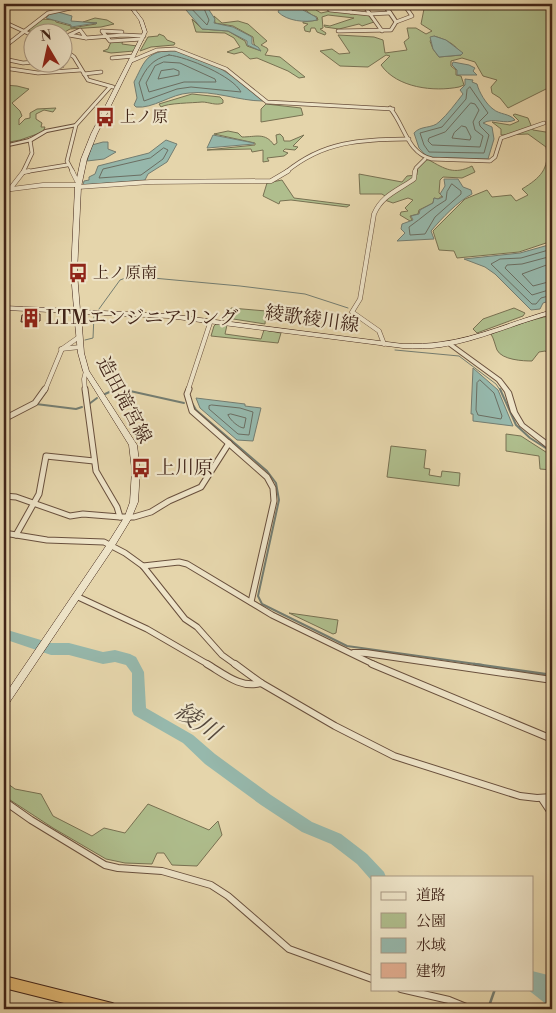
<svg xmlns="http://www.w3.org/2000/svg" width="556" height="1013" viewBox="0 0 556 1013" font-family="'Libre Bodoni','Noto Serif JP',serif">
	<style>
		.green { fill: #afbe8d; stroke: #787152; fill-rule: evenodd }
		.water { fill: #96b8ac; stroke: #747d71 }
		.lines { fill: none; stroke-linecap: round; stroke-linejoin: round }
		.shore { stroke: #6b6e62; stroke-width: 1 }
		.stream-far2 { stroke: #747d71; stroke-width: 1 }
		.stream-far1 { stroke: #747d71; stroke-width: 2 }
		.stream { stroke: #747d71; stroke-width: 2.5 }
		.river { fill: #96b8ac; fill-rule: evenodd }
		.building { fill: #e2ad90; stroke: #402418 }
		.minor-far3-casing { stroke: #69503d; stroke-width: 4.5 }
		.minor-far2-casing { stroke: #69503d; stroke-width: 5 }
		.minor-far1-casing { stroke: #69503d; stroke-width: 7 }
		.minor-casing { stroke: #69503d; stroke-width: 8 }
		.tertiary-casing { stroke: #69503d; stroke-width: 2 }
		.secondary-casing { stroke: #402418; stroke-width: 1 }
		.trunk-casing { stroke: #402418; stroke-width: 2 }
		.minor-far3 { stroke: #eee4c8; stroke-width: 3 }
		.minor-far2 { stroke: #eee4c8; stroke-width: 4 }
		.minor-far1 { stroke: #eee4c8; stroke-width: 5 }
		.minor { stroke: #eee4c8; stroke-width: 6 }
		.tertiary { fill: #eee4c8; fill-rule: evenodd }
		.secondary { fill: #eee4c8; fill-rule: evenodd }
		.trunk { fill: #e2ba76; fill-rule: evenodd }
		.labels { text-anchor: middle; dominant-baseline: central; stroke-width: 4.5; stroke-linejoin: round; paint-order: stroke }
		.far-poi-label { font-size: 16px; fill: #402418; stroke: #eee4c8; text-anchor: start }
		.poi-label { font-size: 19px; fill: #402418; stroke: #eee4c8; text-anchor: start }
		.street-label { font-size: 19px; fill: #402418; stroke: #eee4c8 }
		.near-water-label { font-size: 24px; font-style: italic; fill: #56493d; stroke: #eee4c8 }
	</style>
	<rect width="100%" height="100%" fill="#e5d5ab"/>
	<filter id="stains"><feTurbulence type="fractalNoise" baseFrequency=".004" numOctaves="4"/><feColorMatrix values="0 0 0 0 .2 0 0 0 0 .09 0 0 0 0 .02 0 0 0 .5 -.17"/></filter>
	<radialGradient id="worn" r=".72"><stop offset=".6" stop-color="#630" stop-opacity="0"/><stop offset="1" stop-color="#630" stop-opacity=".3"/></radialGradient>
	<!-- green -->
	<g class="green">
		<path d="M 303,4 L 314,4 L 316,10 L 321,13 L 330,11 L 368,15 L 374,22 L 362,26 L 359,24 L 339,29 L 325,27 L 324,25 L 330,26 L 354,18 L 328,15 L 322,17 L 323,28 L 320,29 L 326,33 L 325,35 L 317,32 L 315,28 L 311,28 L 310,32 L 305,31 L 304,27 L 308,24 L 303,23 L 303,22 L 318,20 L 317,17 L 312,15 L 304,9 L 305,5 Z"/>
		<path d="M 426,4 L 552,4 L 552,90 L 546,89 L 508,108 L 500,98 L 492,93 L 491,87 L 497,80 L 483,76 L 475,62 L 462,58 L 451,61 L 451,66 L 456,70 L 456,75 L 461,76 L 464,85 L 459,87 C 434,92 397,88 381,65 L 390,56 L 386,55 L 368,67 L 340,66 L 320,51 L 332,49 L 339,54 L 350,53 L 338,35 L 374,37 L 383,40 L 385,53 L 407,50 L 404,42 L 409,38 L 407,28 L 416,28 L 426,34 L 432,31 L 421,24 L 424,9 L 428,6 ZM 434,36 C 444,39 457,44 461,55 L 439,57 L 433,49 L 430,41 Z"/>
		<path d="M 214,16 L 222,23 L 238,21 L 248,24 L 267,41 L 261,45 L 267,48 L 268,50 L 265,55 L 280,57 L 305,77 L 299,78 L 288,71 L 257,58 L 250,59 L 242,52 L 234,54 L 227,52 L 240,47 L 234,38 L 225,33 L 196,32 L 192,19 L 202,29 L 228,31 L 245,41 L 247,46 L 261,51 L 254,44 L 253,37 L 233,26 L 215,23 Z"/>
		<path d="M 95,18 L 107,20 L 114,24 L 101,27 L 70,29 L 63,33 L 45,31 L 33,32 L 28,30 L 42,19 L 55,20 L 56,22 L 71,26 L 71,28 L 96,24 L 97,23 L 83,22 Z"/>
		<path d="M 159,34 L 164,36 L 167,40 L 175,43 L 174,45 L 151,47 L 140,51 L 148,37 L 158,36 Z"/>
		<path d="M 123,39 L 122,44 L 137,46 L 134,51 L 111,53 L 103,51 L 108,49 L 111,42 Z"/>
		<path d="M 4,85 L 17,86 L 29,89 L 12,103 L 20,111 L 22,116 L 19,119 L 19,125 L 25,119 L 30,118 L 30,113 L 37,109 L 56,108 L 53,112 L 44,110 L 36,114 L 36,119 L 42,123 L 41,127 L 45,127 L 43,132 L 20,140 L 4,143 Z"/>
		<path d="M 192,94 L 220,97 L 223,100 L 223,103 C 216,106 209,102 202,102 C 193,103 167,103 161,107 L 159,104 Z"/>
		<path d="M 266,104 L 301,108 L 303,115 L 261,122 L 261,109 Z"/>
		<path d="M 515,114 L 528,118 L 533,130 L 552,133 L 552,241 L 519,252 L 457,258 L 454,251 L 439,250 L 433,231 L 465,199 L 487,190 L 492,197 L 511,195 L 516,201 L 528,195 L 522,189 C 540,178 550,169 546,147 L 528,134 L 501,135 L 501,129 L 492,122 L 510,125 L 519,121 L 513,115 Z"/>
		<path d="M 228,131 L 238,133 L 242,137 C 256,137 265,132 274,145 L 277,143 L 276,135 L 280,134 L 283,137 L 284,141 L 290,141 L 304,135 L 293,146 L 298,147 L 295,150 L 285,149 L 283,151 L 288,153 L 284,156 L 267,158 L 269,161 L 263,162 L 263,150 L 252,152 L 251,149 L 207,150 L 255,145 L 255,143 L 214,134 Z"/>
		<path d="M 425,160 L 429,160 C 445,169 454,175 472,166 L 475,172 L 462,178 L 443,177 L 440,180 L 439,193 L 442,196 L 438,199 L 434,198 L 433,203 L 419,210 L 418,214 L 410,216 L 412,220 L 410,221 L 400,215 L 401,212 L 408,211 L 405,208 L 413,200 L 408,198 L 393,203 L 382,199 L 385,196 L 382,194 L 360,194 L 359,174 L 402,182 L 407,176 L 417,175 L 417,168 Z"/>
		<path d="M 282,180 L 294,198 L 350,205 L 347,207 L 291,200 L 280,201 L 279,204 L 263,196 L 267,183 Z"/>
		<path d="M 231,308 L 266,311 L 265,324 L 227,318 Z"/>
		<path d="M 514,308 L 525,313 L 523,316 L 477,333 L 473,329 L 483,319 Z"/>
		<path d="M 552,315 L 552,355 L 545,351 L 539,352 L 532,361 C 523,361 502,360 497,350 C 495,345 494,339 491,334 L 509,326 Z"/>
		<path d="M 217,323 L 227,325 L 225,334 L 261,339 L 264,330 L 281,333 L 278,343 L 211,336 L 214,326 Z"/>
		<path d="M 506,434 L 521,436 L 552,456 L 552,470 L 540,469 L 539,456 L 506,451 Z"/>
		<path d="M 391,446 L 426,450 L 424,468 L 430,469 L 429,475 L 441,477 L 442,471 L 460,473 L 459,486 L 387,477 Z"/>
		<path d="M 289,613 L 338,620 L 336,633 L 333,634 Z"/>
		<path d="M 4,781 L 15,789 L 41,794 L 53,816 L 92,836 L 104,828 L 125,833 L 148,804 L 209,830 L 218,821 L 222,835 L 197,866 L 172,865 L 164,853 L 157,853 L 152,864 L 125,863 L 106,859 L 53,828 L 4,796 Z"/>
	</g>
	<!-- water -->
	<g class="water">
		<path d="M 181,4 L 205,4 L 215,19 L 214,23 L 233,27 L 252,37 L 252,44 L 258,47 L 261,51 L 247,45 L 247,41 L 228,31 L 202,29 Z"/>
		<path d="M 290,4 L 304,5 L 303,10 L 316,17 L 317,20 C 305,23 287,21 278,12 L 280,8 Z"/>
		<path d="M 58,12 L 72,16 L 71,21 L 97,23 L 71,27 L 71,25 L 46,18 L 51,13 Z"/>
		<path d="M 434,36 L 446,40 L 463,53 L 461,55 L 439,57 L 433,49 L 430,37 Z"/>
		<path d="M 169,50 C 197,51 245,81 263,101 C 239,101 213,90 189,93 C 171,94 153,109 136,107 L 134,105 L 137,98 L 134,82 C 144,63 145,53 169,50 Z"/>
		<path d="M 453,62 L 469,65 L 475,68 L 473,71 L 477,75 L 457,75 L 457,70 L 452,65 Z"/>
		<path d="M 465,79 L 473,80 L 472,82 L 477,84 C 479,92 486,104 493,109 C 500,115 509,113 515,120 C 505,125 494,117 483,123 L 492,127 L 494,139 L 488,159 L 427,157 L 419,148 L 414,133 C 421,125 432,129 439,122 C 448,114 455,104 463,94 L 460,90 L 465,85 Z"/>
		<path d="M 213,135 L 254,143 L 254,144 L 207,148 Z"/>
		<path d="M 166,140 L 177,144 L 167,162 L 148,174 L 145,180 L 83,185 L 84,181 L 89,180 L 89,177 L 95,174 L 98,166 L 149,153 Z"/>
		<path d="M 103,142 L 108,142 L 108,149 L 116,152 L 104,159 L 87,161 L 92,145 Z"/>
		<path d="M 444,179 L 458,179 L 463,187 L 471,190 L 472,194 C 457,202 442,218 431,231 L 434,239 L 397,241 L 405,233 L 401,229 L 402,224 L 413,220 L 411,216 L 419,214 L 420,210 L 433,203 L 434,198 L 438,199 L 443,197 L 440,194 L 445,186 Z"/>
		<path d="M 552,244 L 552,300 L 543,303 L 540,309 L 531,310 L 495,274 L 485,267 L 464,259 L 520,253 Z"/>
		<path d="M 473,368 L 498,390 L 513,426 L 473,421 L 473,414 L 471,414 Z"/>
		<path d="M 196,398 L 245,404 L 245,406 L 261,408 L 253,441 L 237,440 L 200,408 Z"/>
	</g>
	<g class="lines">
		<!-- shore -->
		<g class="shore">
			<path d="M 187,4 L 207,25 L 209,20 L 202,4"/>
			<path d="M 169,55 C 187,57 233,76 241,92 L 191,87 L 177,89 L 144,101 L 139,83 C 146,68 152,59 169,55 Z"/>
			<path d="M 164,62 L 180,63 L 215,79 L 216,82 L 184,82 L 149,92 L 146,83 L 155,66 Z"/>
			<path d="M 174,69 L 179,71 L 179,75 L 158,79 L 161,71 Z"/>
			<path d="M 470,87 L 488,113 L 479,122 L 480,126 L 489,135 L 484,153 L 429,152 L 424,145 L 420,133 L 442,127 L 466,99 L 467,90 Z"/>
			<path d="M 471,103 L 475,104 L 479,110 L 473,122 L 475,130 L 483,136 L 480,147 L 432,145 L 428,141 L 429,138 L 445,132 Z"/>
			<path d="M 462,126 L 466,127 L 471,137 L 470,140 L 452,138 L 454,133 Z"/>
			<path d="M 164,148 L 168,150 L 163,159 L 141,175 L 99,178 L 103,169 L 150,158 Z"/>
			<path d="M 452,184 L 461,191 L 461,194 L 435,217 L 425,234 L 410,235 L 409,227 C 422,218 432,208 446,200 L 447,192 Z"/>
			<path d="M 552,249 L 521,258 L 500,259 L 491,264 L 532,304 L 536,304 L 541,298 L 552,295"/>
			<path d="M 552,256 L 522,264 L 507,265 L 505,268 L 532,295 L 552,289"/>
			<path d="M 552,263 L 522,274 L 533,286 L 552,281"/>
			<path d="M 480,380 L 494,393 L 502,416 L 501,419 L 478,415 L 476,410 L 477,383 Z"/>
			<path d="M 212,405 L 240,408 L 253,412 L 249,435 L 238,434 L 209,409 L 209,406 Z"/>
			<path d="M 231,414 L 246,418 L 244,428 C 239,428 230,420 228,415 Z"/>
		</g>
		<!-- stream-far2 -->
		<g class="stream-far2">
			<path d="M 99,309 L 120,280 L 131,276 L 240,286 L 305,294 L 348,308"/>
			<path d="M 85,340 L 93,338 L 94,315"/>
			<path d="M 395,350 L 459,356 L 496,384 L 500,390"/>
			<path d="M 114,390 L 118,388 L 127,390"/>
		</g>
		<!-- stream-far1 -->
		<g class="stream-far1">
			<path d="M 121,389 L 184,403"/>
			<path d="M 500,389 L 516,425 L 530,438 L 552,452"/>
			<path d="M 105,394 L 116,389"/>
			<path d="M 192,403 L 196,410 L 267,471 L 276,483 L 279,500 L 258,596 L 262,604 L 347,646 L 483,665"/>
			<path d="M 36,404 L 76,409 L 82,407"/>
			<path d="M 37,404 L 46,392"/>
			<path d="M 89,404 L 97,398"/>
		</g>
		<!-- stream -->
		<g class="stream">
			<path d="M 474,664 L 552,675"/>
			<path d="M 488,1009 L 495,989"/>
		</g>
		<!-- river -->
		<g class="river">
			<path d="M 4,629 L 51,643 L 69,643 L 103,652 L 115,650 L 130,654 L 136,657 L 144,672 L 146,708 L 193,735 L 215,754 L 271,795 L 312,822 L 341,834 L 367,854 L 384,872 L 386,877 L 372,877 L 372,881 L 357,864 L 331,844 L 302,832 L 261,805 L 205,764 L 183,743 L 134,715 L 132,711 L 132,673 L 126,665 L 115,662 L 103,664 L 69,655 L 51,655 L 4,639 Z"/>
			<path d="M 532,971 L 552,976 L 552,1006 L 546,1004 L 527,989 L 532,989 Z"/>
		</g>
	</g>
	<!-- building -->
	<path class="building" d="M 40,314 L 40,321 L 21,322 L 22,315 Z"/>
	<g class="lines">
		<defs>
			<g id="minor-far3">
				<path d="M 262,4 L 264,6"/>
				<path d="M 325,4 L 330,10 L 369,14 L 390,13"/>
				<path d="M 344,4 L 351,12"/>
				<path d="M 363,4 L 382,31"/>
				<path d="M 387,7 L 416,4"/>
				<path d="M 4,22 L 32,35"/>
				<path d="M 80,30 L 86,38 L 69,35 Z"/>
				<path d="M 338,31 L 391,30 L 396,22 L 412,16 L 405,6"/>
				<path d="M 122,32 L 102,31 L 110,41 L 142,39"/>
				<path d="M 86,38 L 123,35 L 144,36"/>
				<path d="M 4,47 L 48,13 L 89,4"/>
				<path d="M 62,48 L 74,57 L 88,80 L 113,87"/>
				<path d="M 62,57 L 62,59"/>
				<path d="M 112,58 L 134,56"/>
				<path d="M 4,59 L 23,63 L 34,62"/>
				<path d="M 131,61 L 157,50 L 175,49 L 226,69 L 267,102 L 393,109"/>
				<path d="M 45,67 L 62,66"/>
				<path d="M 4,68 L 38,73 L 81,70"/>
				<path d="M 84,74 L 101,72"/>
				<path d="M 390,108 C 405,126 407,153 432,159 L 490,161 L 495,157 L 501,138 L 544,123"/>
				<path d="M 23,172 L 32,153 L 30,140"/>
				<path d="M 24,172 L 67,165"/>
				<path d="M 73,172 L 67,161 L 76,125 L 110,87"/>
				<path d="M 286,172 C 325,140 361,140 409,139"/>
				<path d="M 415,172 L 416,168 L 425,159"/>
			</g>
			<g id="minor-far2">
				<path d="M 72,171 L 79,185"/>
				<path d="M 24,172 L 29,171"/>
				<path d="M 78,187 L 150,182 L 271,181 L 288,171"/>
				<path d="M 10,189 L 24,171"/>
				<path d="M 4,190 L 43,185 L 79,185"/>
				<path d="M 384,344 L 379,331 L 352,312 L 360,299 L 374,214 C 382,195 399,190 414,179 L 415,171"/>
				<path d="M 61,349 L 80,347"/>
				<path d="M 45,390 L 62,349 L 79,337"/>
				<path d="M 85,390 L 84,379 L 86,371"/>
				<path d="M 188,390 L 211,320"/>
			</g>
			<g id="minor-far1">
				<path d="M 85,389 L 96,471 L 117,507 L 120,517 L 134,517 L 151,512 L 169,501 L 201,487 L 229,443"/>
				<path d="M 189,389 L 187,394 L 192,411 L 267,477 L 273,488 L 274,501 L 251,602"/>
				<path d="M 4,419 L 35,403 L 45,389"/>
				<path d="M 4,496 L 16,497 L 70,516 L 83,514 L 120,517"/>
				<path d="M 4,533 L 47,540 L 104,542 L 125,553 L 143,566 L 185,619 L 197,627 L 222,655 L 236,665"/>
				<path d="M 16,535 L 39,494 L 46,456 L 94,461"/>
				<path d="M 143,566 L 179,562 L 187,564 L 272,615 L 375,665"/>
				<path d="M 76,596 L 147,629 L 209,665"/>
			</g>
			<g id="minor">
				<path d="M 207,664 C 224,674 241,689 261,683 L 335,726 L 394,756 L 520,796 L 537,798 L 552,797"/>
				<path d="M 235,664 L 261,683"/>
				<path d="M 372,664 L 552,739"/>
				<path d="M 542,799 L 552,814"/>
				<path d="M 4,801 L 31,820 L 105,865 L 118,868 L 162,871 L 211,885 L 228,896 L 289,949 L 372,979"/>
				<path d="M 401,989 L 449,1000 L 471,1009"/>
			</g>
			<g id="tertiary">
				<path d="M 382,4 L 386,4 L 398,22 L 397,23 L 395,23 Z"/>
				<path d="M 76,124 L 77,124 L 77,126 L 47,132 L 32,141 L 4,147 L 4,145 L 29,139 L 45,130 Z"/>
				<path d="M 450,342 L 501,379 L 511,392 L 517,412 L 524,424 L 552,445 L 552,450 L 550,450 L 520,426 L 511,412 L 505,392 L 497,381 L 448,345 L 447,344 L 448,343 Z"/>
				<path d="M 353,650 L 366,650 L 552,677 L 552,683 L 366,656 L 351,655 L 349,653 L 351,651 Z"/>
			</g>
			<path id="secondary" d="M 127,4 L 131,4 L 143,20 L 147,32 L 97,134 L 87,159 L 81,187 L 77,273 L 80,310 L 169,314 L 403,344 C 416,344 429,344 441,342 C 479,337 515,320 552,310 L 552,314 C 515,324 479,341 441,347 C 429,349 416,348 403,348 L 169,318 L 81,314 L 84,353 L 89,371 L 137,445 L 140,470 L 138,502 L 131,519 L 114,547 L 7,706 L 4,707 L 4,696 L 108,543 L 125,516 L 130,502 L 132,470 L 129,445 L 83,371 L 78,353 L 74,313 L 4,310 L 4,306 L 74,309 L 71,273 L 75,187 L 81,159 L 91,134 L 143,32 L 139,20 Z"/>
			<path id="trunk" d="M 4,976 L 112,1003 L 116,1005 L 118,1009 L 88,1009 L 4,988 Z"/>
		</defs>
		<!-- minor-far3 casing -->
		<use href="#minor-far3" class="minor-far3-casing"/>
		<!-- minor-far2 casing -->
		<use href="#minor-far2" class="minor-far2-casing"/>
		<!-- minor-far1 casing -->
		<use href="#minor-far1" class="minor-far1-casing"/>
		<!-- minor casing -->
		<use href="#minor" class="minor-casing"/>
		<!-- tertiary casing -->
		<use href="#tertiary" class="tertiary-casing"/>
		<!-- secondary casing -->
		<use href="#secondary" class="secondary-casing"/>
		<!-- trunk casing -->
		<use href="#trunk" class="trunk-casing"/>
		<!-- minor-far3 -->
		<use href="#minor-far3" class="minor-far3"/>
		<!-- minor-far2 -->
		<use href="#minor-far2" class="minor-far2"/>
		<!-- minor-far1 -->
		<use href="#minor-far1" class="minor-far1"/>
		<!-- minor -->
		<use href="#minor" class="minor"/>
		<!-- tertiary -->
		<use href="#tertiary" class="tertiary"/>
		<!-- secondary -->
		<use href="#secondary" class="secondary"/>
		<!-- trunk -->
		<use href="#trunk" class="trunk"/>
	</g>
	<!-- icons -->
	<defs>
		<symbol id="bus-bare" viewBox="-9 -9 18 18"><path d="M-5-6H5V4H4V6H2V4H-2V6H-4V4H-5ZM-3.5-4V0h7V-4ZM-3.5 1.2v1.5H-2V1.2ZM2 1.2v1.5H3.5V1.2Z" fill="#8f2418" stroke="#eee4c8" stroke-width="2.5" paint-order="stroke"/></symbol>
		<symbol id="building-bare" viewBox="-9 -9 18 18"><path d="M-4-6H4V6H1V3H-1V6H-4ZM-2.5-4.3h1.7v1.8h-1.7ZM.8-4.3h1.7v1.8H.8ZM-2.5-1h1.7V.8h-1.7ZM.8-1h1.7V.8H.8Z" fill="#8f2418" stroke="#eee4c8" stroke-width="2.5" paint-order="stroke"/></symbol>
	</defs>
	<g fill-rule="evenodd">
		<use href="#bus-bare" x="91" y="103" width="28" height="28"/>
		<use href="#bus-bare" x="64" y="259" width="28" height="28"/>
		<use href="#building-bare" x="17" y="304" width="28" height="28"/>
		<use href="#bus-bare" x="127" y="454" width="28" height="28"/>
	</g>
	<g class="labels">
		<!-- far-poi labels -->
		<g class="far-poi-label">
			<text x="120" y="117">上ノ原</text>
			<text x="93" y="273">上ノ原南</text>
		</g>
		<!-- poi labels -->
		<g class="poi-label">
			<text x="46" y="318">LTMエンジニアリング</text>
			<text x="156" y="468">上川原</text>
		</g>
		<!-- street labels -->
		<g class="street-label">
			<text transform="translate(312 319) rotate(8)">綾歌綾川線</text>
			<text transform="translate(124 400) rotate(62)">造田滝宮線</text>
		</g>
		<!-- near-water labels -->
		<g class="near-water-label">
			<text transform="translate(197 722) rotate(34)">綾川</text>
		</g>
	</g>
	<!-- margin -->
	<rect width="556" height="1013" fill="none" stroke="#e5d5ab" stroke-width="20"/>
	<rect x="5" y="5" width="546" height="1003" fill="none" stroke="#402418" stroke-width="2.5"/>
	<rect x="10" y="10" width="536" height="993" fill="none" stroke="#402418"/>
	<!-- legend -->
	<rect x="371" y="876" width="162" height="115" fill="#eee4c8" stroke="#a89782"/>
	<rect x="381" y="892" width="25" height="8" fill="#eee4c8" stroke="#a89782"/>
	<text x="416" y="900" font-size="15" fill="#402418">道路</text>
	<rect x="381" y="913" width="25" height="15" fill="#afbe8d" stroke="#a89782"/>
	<text x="416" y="926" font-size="15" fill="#402418">公園</text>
	<rect x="381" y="938" width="25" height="15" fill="#96b8ac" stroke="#a89782"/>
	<text x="416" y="950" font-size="15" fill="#402418">水域</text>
	<rect x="381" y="963" width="25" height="15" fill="#e2ad90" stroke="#a89782"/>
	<text x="416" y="976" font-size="15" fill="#402418">建物</text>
	<!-- north arrow -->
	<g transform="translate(48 48) rotate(351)"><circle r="24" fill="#eee4c8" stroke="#a89782"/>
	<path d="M0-4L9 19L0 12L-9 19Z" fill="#8f2418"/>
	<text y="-8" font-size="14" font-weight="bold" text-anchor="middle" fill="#402418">N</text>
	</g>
	<rect width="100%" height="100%" filter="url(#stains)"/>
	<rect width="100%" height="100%" fill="url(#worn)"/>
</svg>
